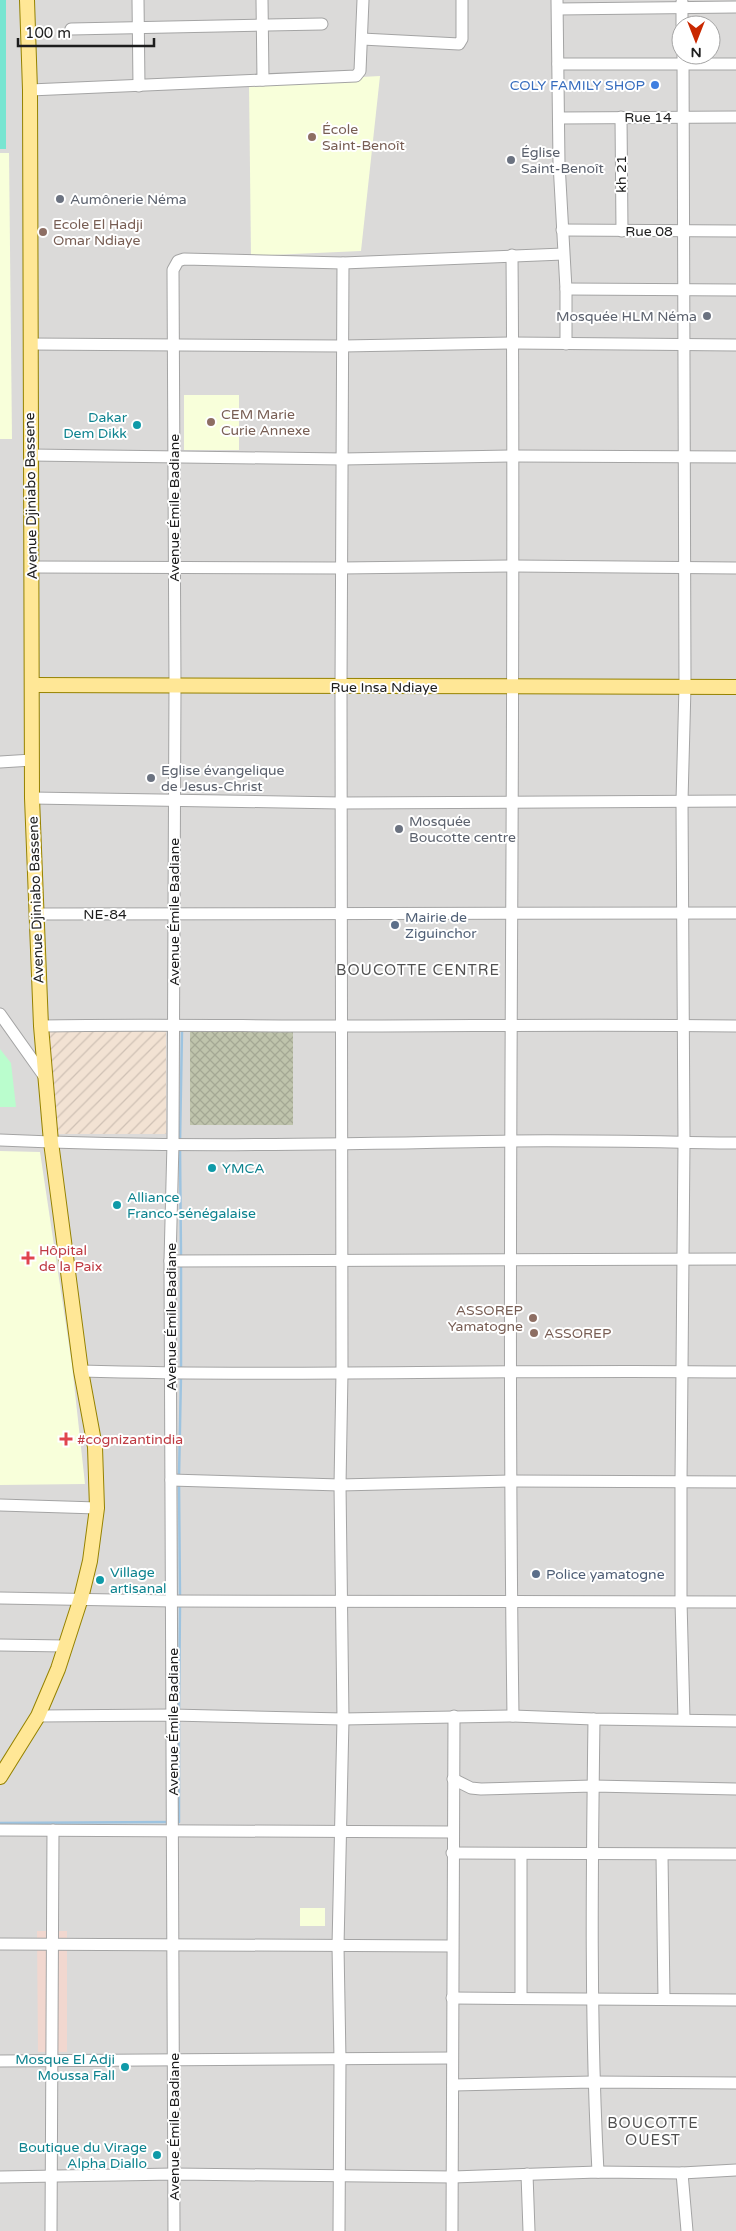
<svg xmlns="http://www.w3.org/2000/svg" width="736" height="2231" viewBox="0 0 736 2231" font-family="'Varela Round',sans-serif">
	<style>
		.residential { fill: #dbdad9; fill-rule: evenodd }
		.commercial { fill: #f1d7cf }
		.education { fill: #f8ffda }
		.military { fill: url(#military-furrows) }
		.construction { fill: url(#construction-cross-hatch) }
		.park { fill: #bafdcd }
		.pitch { fill: #78e5d1 }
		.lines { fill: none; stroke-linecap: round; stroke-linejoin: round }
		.stream { stroke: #9ec4e0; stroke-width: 2.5 }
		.minor-casing { stroke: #a4a4a4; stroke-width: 13 }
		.major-casing { stroke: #958200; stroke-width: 16 }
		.minor { stroke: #fff; stroke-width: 11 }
		.major { stroke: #ffe796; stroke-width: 14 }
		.shop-dot { fill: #3f7fe0; stroke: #fff; stroke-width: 2 }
		.education-dot { fill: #8d6e63; stroke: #fff; stroke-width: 2 }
		.worship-dot { fill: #6b7280; stroke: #fff; stroke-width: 2 }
		.culture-dot { fill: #0f9aa8; stroke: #fff; stroke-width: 2 }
		.service-dot { fill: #5c6f8a; stroke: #fff; stroke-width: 2 }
		.health-dot { fill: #e0444e; stroke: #fff; stroke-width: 2 }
		.labels { text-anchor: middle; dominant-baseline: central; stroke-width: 4; stroke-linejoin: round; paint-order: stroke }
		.shop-label { font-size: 14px; fill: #366cbe; stroke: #fff; text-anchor: end }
		.street-label { font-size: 14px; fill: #1d1d1d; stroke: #fff }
		.education-label { font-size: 14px; fill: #785e54; stroke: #fff; text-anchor: start }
		.worship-label { font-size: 14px; fill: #5b616d; stroke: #fff; text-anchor: start }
		.culture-label { font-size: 14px; fill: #0d838f; stroke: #fff; text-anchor: end }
		.service-label { font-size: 14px; fill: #4e5e75; stroke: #fff; text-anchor: start }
		.health-label { font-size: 14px; fill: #be3a42; stroke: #fff; text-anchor: start }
		.neighbourhood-label { font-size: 15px; letter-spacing: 1px; fill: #505050; stroke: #fff }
	</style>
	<defs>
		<pattern id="military-furrows" width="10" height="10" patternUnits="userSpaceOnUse" patternTransform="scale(1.25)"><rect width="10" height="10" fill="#f2e2d3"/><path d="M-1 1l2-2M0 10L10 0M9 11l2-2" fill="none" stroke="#cfc1b5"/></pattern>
		<pattern id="construction-cross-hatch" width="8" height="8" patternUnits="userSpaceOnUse" patternTransform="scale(1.25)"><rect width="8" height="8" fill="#bfc4ac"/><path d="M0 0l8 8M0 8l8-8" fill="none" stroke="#a4a894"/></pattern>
	</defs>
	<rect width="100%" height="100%" fill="#efede1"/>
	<!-- residential -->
	<path class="residential" d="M 0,0 L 736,0 L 736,2231 L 0,2231 ZM 681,25 L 711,25 L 711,55 L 681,55 Z"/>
	<!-- commercial -->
	<path class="commercial" d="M 37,1931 L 67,1931 L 67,2052 L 38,2052 Z"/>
	<!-- education -->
	<g class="education">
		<path d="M 380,76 L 361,251 L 251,256 L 249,83 Z"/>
		<path d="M 0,153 L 9,153 L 12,439 L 0,439 Z"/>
		<rect x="184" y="395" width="55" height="55"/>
		<path d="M 0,1151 L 40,1152 L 72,1365 L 85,1484 L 0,1485 Z"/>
		<rect x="300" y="1908" width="25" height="18"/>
	</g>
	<!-- military -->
	<path class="military" d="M 166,1027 L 166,1134 L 52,1134 L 47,1029 Z"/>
	<!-- construction -->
	<rect class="construction" x="190" y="1031" width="103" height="94"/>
	<!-- park -->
	<path class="park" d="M 0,1049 L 11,1063 L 16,1107 L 0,1107 Z"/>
	<!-- pitch -->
	<rect class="pitch" x="0" y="0" width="6" height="149"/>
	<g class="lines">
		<!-- stream -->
		<g class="stream">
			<path d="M 180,1142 L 182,1031"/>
			<path d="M 180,1148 L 181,1257"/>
			<path d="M 181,1265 L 181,1370"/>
			<path d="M 179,1477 L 181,1375"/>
			<path d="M 179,1482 L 180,1597"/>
			<path d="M 179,1712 L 180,1605"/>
			<path d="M 175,1822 L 179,1822 L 179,1717"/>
			<path d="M 0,1823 L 169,1822"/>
		</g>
		<defs>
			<g id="minor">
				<path d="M 138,0 L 139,86"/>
				<path d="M 262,0 L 263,80"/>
				<path d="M 557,0 L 559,163 L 566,289 L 566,344"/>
				<path d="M 682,2 L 682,25"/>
				<path d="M 558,9 L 736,7"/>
				<path d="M 71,29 L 322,24"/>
				<path d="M 362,39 L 459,44 L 462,39 L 462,0"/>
				<path d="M 683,55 L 685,686 L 682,801 L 684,1142 L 681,1482 L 681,1601 L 684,1719"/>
				<path d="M 558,64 L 736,64"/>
				<path d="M 30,90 L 356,76 L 360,71 L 363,0"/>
				<path d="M 621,117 L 622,231"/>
				<path d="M 559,118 L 736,117"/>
				<path d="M 562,230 L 736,231"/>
				<path d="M 512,255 C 516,742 506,1229 513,1716"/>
				<path d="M 566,289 L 736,290"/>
				<path d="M 30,344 L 343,346 L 513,343 L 736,345"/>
				<path d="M 31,455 L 343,459 L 514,456 L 736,457"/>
				<path d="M 32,567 L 341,568 L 514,566 L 736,568"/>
				<path d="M 0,762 L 32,760"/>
				<path d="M 32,798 L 341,803 L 736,801"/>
				<path d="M 36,914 L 736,913"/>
				<path d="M 0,1014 L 44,1076"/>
				<path d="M 41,1026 C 141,1024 242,1026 343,1026 C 474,1026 605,1024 736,1026"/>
				<path d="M 0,1140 C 170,1148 340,1144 510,1141 C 585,1140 661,1142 736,1143"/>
				<path d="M 170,1261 L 736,1259"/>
				<path d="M 81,1371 C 299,1377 518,1369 736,1372"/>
				<path d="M 171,1480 L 340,1485 L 512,1481 L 736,1482"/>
				<path d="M 0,1505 L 97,1508"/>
				<path d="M 0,1598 L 173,1601 L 736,1602"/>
				<path d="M 0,1645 L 65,1646"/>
				<path d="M 38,1716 L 172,1715 L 343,1719 L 513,1716 L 594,1719 L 736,1721"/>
				<path d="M 594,1719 C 592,1870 590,2021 598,2172"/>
				<path d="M 453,1779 L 471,1788 L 481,1789 L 593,1786 L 736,1789"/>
				<path d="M 0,1830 L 452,1832"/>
				<path d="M 452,1853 L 736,1854"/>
				<path d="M 662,1855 L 664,1999"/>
				<path d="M 0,1944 L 452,1946"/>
				<path d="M 452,1998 L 736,2000"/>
				<path d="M 521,1998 L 521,1854"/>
				<path d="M 0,2061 L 452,2058"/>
				<path d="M 453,2085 L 593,2082 L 736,2083"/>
				<path d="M 682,2173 L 687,2231"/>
				<path d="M 527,2174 L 529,2231"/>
				<path d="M 0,2177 L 174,2174 L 453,2177 L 598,2172 L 682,2173 L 736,2170"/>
				<path d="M 51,2231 L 53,1830"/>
				<path d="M 174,2231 L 170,1261 L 173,1143 L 175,686 L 173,270 L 178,261 L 184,259 L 343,263 L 563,254"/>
				<path d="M 339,2231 L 340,2060 L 338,1946 L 343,1719 L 340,1485 L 342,1373 L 341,687 L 343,263"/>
				<path d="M 452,2231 L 454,1716"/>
			</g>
			<g id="major">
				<path d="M 32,685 L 736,687"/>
				<path d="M 0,1777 L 38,1716 L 58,1669 L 81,1598 L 90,1561 L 97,1508 L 95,1447 L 81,1371 L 51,1142 L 41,1026 L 32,798 L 30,90 L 27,0"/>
			</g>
		</defs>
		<!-- minor casing -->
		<use href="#minor" class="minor-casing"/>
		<!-- major casing -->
		<use href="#major" class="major-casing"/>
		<!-- minor -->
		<use href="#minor" class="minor"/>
		<!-- major -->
		<use href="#major" class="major"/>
	</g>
	<!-- markers -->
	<circle class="shop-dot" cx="655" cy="85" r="5"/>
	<g class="education-dot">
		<circle cx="312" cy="137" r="5"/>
		<circle cx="43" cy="232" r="5"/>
		<circle cx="211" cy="422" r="5"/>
		<circle cx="533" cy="1318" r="5"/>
		<circle cx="534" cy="1333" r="5"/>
	</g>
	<g class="worship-dot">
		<circle cx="511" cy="160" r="5"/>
		<circle cx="60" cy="199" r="5"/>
		<circle cx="707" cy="316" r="5"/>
		<circle cx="151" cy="778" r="5"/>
		<circle cx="399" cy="829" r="5"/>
	</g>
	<g class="culture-dot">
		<circle cx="137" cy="425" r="5"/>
		<circle cx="212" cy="1168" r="5"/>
		<circle cx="117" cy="1205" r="5"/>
		<circle cx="100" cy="1580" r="5"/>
		<circle cx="125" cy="2067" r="5"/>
		<circle cx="157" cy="2155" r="5"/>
	</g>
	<g class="service-dot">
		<circle cx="395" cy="925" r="5"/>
		<circle cx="536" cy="1574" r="5"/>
	</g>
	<g class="health-dot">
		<path d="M25.5 1250.5h5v5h5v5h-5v5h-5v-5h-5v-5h5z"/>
		<path d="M63.5 1431.5h5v5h5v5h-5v5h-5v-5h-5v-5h5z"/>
	</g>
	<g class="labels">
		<!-- shop labels -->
		<g class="shop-label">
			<text x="645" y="85">COLY FAMILY SHOP</text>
		</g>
		<!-- street labels -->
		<g class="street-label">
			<text x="648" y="117">Rue 14</text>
			<text transform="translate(621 174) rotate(-90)">kh 21</text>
			<text x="649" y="231">Rue 08</text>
			<text transform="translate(31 496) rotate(-91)">Avenue Djiniabo Bassene</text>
			<text transform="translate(174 508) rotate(-90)">Avenue Émile Badiane</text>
			<text x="384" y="687">Rue Insa Ndiaye</text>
			<text transform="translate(36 900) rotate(-92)">Avenue Djiniabo Bassene</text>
			<text transform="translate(174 912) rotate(-90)">Avenue Émile Badiane</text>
			<text x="105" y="914">NE-84</text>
			<text transform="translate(171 1317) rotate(-90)">Avenue Émile Badiane</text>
			<text transform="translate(173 1722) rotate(-90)">Avenue Émile Badiane</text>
			<text transform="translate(174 2127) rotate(-90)">Avenue Émile Badiane</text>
		</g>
		<!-- education labels -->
		<g class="education-label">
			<text x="322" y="129">École<tspan x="322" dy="16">Saint-Benoît</tspan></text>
			<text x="53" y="224">Ecole El Hadji<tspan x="53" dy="16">Omar Ndiaye</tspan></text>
			<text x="221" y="414">CEM Marie<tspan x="221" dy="16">Curie Annexe</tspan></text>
			<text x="523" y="1310" text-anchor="end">ASSOREP<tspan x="523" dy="16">Yamatogne</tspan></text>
			<text x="544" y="1333">ASSOREP</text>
		</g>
		<!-- worship labels -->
		<g class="worship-label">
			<text x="521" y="152">Église<tspan x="521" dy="16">Saint-Benoît</tspan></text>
			<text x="70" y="199">Aumônerie Néma</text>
			<text x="697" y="316" text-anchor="end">Mosquée HLM Néma</text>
			<text x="161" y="770">Eglise évangelique<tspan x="161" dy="16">de Jesus-Christ</tspan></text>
			<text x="409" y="821">Mosquée<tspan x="409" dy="16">Boucotte centre</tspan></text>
		</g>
		<!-- culture labels -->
		<g class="culture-label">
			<text x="127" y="417">Dakar<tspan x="127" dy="16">Dem Dikk</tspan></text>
			<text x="222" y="1168" text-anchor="start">YMCA</text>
			<text x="127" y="1197" text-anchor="start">Alliance<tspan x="127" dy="16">Franco-sénégalaise</tspan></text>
			<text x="110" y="1572" text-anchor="start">Village<tspan x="110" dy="16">artisanal</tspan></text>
			<text x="115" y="2059">Mosque El Adji<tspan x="115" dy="16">Moussa Fall</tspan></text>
			<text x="147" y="2147">Boutique du Virage<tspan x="147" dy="16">Alpha Diallo</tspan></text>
		</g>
		<!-- service labels -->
		<g class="service-label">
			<text x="405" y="917">Mairie de<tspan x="405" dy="16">Ziguinchor</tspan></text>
			<text x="546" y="1574">Police yamatogne</text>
		</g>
		<!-- health labels -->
		<g class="health-label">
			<text x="39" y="1250">Hôpital<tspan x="39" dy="16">de la Paix</tspan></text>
			<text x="77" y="1439">#cognizantindia</text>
		</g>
		<!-- neighbourhood labels -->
		<g class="neighbourhood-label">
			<text x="418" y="970">BOUCOTTE CENTRE</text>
			<text x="653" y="2123">BOUCOTTE<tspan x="653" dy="17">OUEST</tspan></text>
		</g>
	</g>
	<!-- north arrow -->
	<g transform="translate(696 40) rotate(180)"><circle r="24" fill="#ffffff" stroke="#a5a5a5"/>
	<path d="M0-4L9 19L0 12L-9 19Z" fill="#c92800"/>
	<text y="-8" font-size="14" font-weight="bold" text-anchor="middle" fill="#1d1d1d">N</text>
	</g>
	<!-- scale -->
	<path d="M18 38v8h136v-8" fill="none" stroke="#1d1d1d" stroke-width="2.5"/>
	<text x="25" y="38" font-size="15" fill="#1d1d1d" stroke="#ffffff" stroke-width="4" paint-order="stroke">100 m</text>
</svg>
